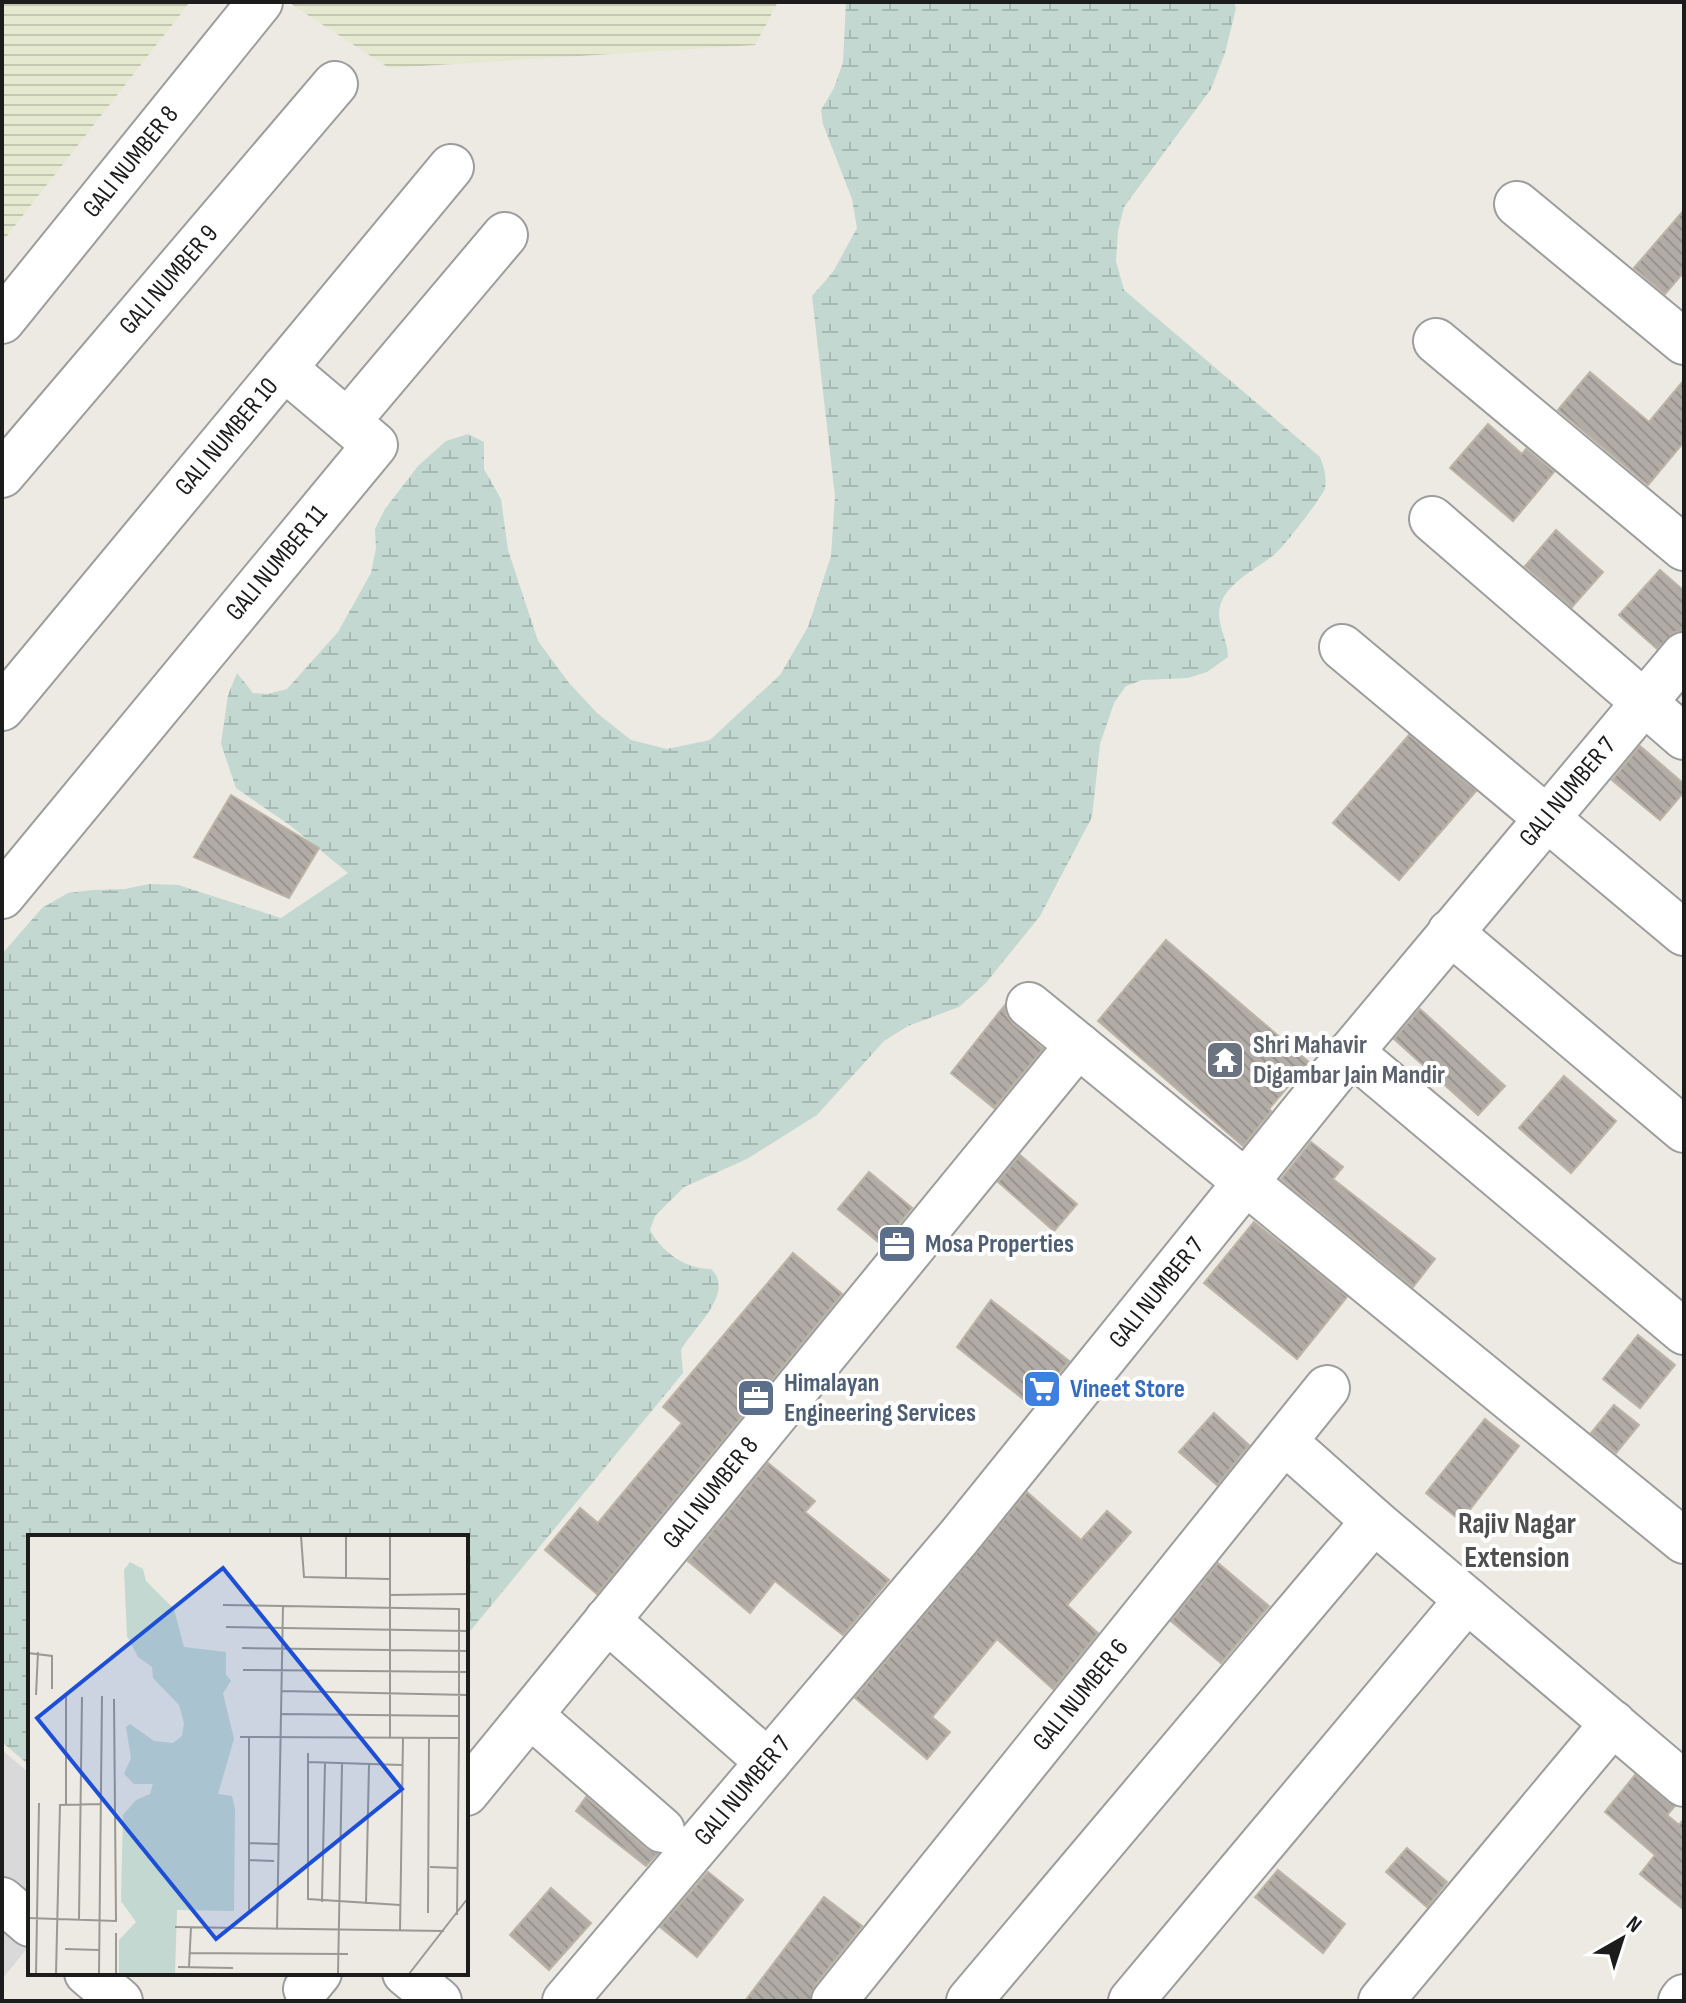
<svg xmlns="http://www.w3.org/2000/svg" width="1686" height="2003" viewBox="0 0 1686 2003" font-family="'Sofia Sans Condensed',sans-serif">
	<style>
		.residential { fill: #dad9d9 }
		.farmland { fill: url(#farmland-rules) }
		.wetland { fill: url(#wetland-marsh) }
		.building { fill: url(#building-back-hatch); stroke: #bcb3a7; stroke-width: 2 }
		.lines { fill: none; stroke-linecap: round; stroke-linejoin: round }
		.minor-casing { stroke: #9d9d9d; stroke-width: 48 }
		.minor { stroke: #fff; stroke-width: 44 }
		.labels { text-anchor: middle; dominant-baseline: central; stroke-width: 8; stroke-linejoin: round; paint-order: stroke }
		.street-label { font-size: 26px; fill: #1c1c1c; stroke: #fff }
		.worship-label { font-size: 26px; font-weight: bold; fill: #5b616d; stroke: #fff; text-anchor: start }
		.service-label { font-size: 26px; font-weight: bold; fill: #4e5e75; stroke: #fff; text-anchor: start }
		.shop-label { font-size: 26px; font-weight: bold; fill: #366cbe; stroke: #fff; text-anchor: start }
		.quarter-label { font-size: 30px; font-weight: bold; fill: #4f4f4f; stroke: #fff }
		.inset-road { fill: none; stroke: #999893; stroke-width: 2 }
		.view { fill: #1d4ed8; fill-opacity: 0.15; stroke: #1d4ed8; stroke-width: 4 }
		.inset-edge { fill: none; stroke: #1c1c1c; stroke-width: 4 }
	</style>
	<defs>
		<pattern id="farmland-rules" width="6" height="5" patternUnits="userSpaceOnUse" patternTransform="scale(2)"><rect width="6" height="5" fill="#e4e9d0"/><path d="M0 2.5h6" fill="none" stroke="#c3c7b2"/></pattern>
		<pattern id="wetland-marsh" width="20" height="14" patternUnits="userSpaceOnUse" patternTransform="scale(2)"><rect width="20" height="14" fill="#c2d8d0"/><path d="M1 5h8M5 5V1M11 12h8M15 12V8" fill="none" stroke="#a6b9b2"/></pattern>
		<pattern id="building-back-hatch" width="6" height="6" patternUnits="userSpaceOnUse" patternTransform="scale(2)"><rect width="6" height="6" fill="#b1aca6"/><path d="M-1 5l2 2M0 0l6 6M5-1l2 2" fill="none" stroke="#98938e"/></pattern>
	</defs>
	<rect width="100%" height="100%" fill="#eceae3"/>
	<!-- residential -->
	<path class="residential" d="M 2,1750 L 30,1774 L 30,1945 L 2,1979 Z"/>
	<!-- farmland -->
	<g class="farmland">
		<path d="M 2,2 L 190,2 L 2,242 Z"/>
		<path d="M 288,2 L 778,2 L 755,45 L 389,68 Z"/>
	</g>
	<!-- wetland -->
	<path class="wetland" d="M 846,2 L 1234,2 L 1236,8 L 1225,53 L 1211,89 L 1124,207 L 1118,231 L 1116,261 L 1124,290 L 1320,457 C 1324,467 1327,477 1325,488 C 1323,496 1285,545 1276,553 C 1260,567 1229,581 1221,603 C 1214,622 1228,638 1228,657 L 1207,672 L 1188,678 L 1142,680 L 1126,686 L 1114,703 L 1100,744 L 1092,817 L 1040,916 L 985,984 L 959,1007 L 908,1026 L 884,1041 L 817,1115 L 747,1159 L 684,1187 L 655,1216 L 650,1230 C 662,1252 685,1269 711,1269 C 736,1292 693,1328 681,1350 L 683,1373 L 466,1636 L 466,1537 L 30,1537 L 30,1766 L 2,1742 L 2,954 L 42,908 L 68,893 L 93,890 L 125,889 L 149,884 L 178,885 L 281,918 L 348,873 L 291,826 L 236,788 L 221,744 L 228,695 L 237,673 L 253,693 L 268,694 L 287,689 L 338,632 L 371,573 L 376,548 L 375,529 L 385,509 L 418,466 L 446,441 L 468,434 L 484,442 L 484,469 L 501,499 L 508,550 L 538,641 L 569,683 L 597,713 L 631,740 L 667,749 L 710,740 L 780,675 L 808,627 L 831,556 L 835,496 L 812,296 L 833,272 L 857,228 L 852,199 L 823,124 L 821,110 L 834,88 L 843,62 Z"/>
	<!-- building -->
	<g class="building">
		<path d="M 1684,210 L 1684,272 L 1665,294 L 1634,268 Z"/>
		<path d="M 1590,372 L 1649,422 L 1684,380 L 1684,442 L 1648,485 L 1558,410 Z"/>
		<path d="M 1488,424 L 1522,454 L 1526,449 L 1554,472 L 1513,521 L 1450,468 Z"/>
		<path d="M 1556,530 L 1603,572 L 1572,607 L 1525,566 Z"/>
		<path d="M 1660,570 L 1684,591 L 1684,631 L 1675,632 L 1657,649 L 1619,615 Z"/>
		<path d="M 1409,735 L 1476,791 L 1399,880 L 1333,823 Z"/>
		<path d="M 1640,746 L 1684,784 L 1684,792 L 1660,820 L 1612,780 Z"/>
		<path d="M 231,795 L 319,848 L 289,898 L 194,857 Z"/>
		<path d="M 1166,940 L 1309,1062 L 1269,1109 L 1271,1111 L 1243,1146 L 1098,1021 Z"/>
		<path d="M 1005,1005 L 1006,1015 L 1013,1024 L 1043,1049 L 994,1108 L 951,1073 Z"/>
		<path d="M 1420,1009 L 1505,1086 L 1478,1115 L 1394,1039 Z"/>
		<path d="M 1564,1076 L 1616,1121 L 1571,1173 L 1519,1128 Z"/>
		<path d="M 1311,1142 L 1343,1167 L 1333,1179 L 1435,1259 L 1413,1287 L 1281,1179 Z"/>
		<path d="M 1020,1155 L 1077,1204 L 1054,1231 L 998,1182 Z"/>
		<path d="M 869,1172 L 912,1208 L 882,1245 L 838,1209 Z"/>
		<path d="M 1254,1222 L 1347,1297 L 1297,1359 L 1204,1283 Z"/>
		<path d="M 793,1253 L 842,1294 L 597,1594 L 545,1550 L 580,1508 L 598,1523 L 638,1475 L 682,1423 L 663,1407 Z"/>
		<path d="M 991,1300 L 1069,1361 L 1032,1406 L 957,1347 Z"/>
		<path d="M 1638,1335 L 1675,1365 L 1640,1408 L 1603,1379 Z"/>
		<path d="M 1614,1405 L 1639,1425 L 1616,1453 L 1591,1433 Z"/>
		<path d="M 1214,1413 L 1249,1445 L 1217,1485 L 1179,1452 Z"/>
		<path d="M 1485,1419 L 1519,1446 L 1461,1521 L 1426,1493 Z"/>
		<path d="M 768,1463 L 815,1501 L 805,1512 L 889,1580 L 843,1635 L 775,1581 L 750,1613 L 688,1561 Z"/>
		<path d="M 1027,1492 L 1081,1540 L 1107,1511 L 1131,1532 L 1067,1605 L 1098,1633 L 1053,1689 L 997,1639 L 932,1717 L 950,1732 L 927,1759 L 855,1698 Z"/>
		<path d="M 1218,1563 L 1269,1606 L 1221,1663 L 1171,1621 Z"/>
		<path d="M 1635,1775 L 1675,1806 L 1667,1815 L 1679,1825 L 1684,1819 L 1684,1910 L 1640,1874 L 1655,1855 L 1605,1812 Z"/>
		<path d="M 586,1797 L 646,1849 L 657,1854 L 646,1866 L 576,1811 Z"/>
		<path d="M 1407,1848 L 1447,1882 L 1427,1907 L 1386,1872 Z"/>
		<path d="M 1278,1870 L 1345,1924 L 1323,1953 L 1255,1897 Z"/>
		<path d="M 708,1872 L 743,1900 L 697,1957 L 660,1927 Z"/>
		<path d="M 551,1888 L 591,1923 L 549,1970 L 510,1935 Z"/>
		<path d="M 824,1897 L 862,1926 L 815,1985 L 810,2001 L 745,2001 Z"/>
	</g>
	<g class="lines">
		<defs>
			<g id="minor">
				<path d="M 1517,204 L 1684,342"/>
				<path d="M 2,321 L 260,2"/>
				<path d="M 1436,341 L 1684,548"/>
				<path d="M 348,421 L 505,235"/>
				<path d="M 2,475 L 335,84"/>
				<path d="M 1432,519 L 1684,737"/>
				<path d="M 1342,647 L 1684,933"/>
				<path d="M 2,708 L 451,167"/>
				<path d="M 2,896 L 375,445 L 284,368"/>
				<path d="M 1450,932 L 1684,1130"/>
				<path d="M 1029,1005 L 1684,1541"/>
				<path d="M 1351,1052 L 1684,1332"/>
				<path d="M 1285,1442 L 1374,1521 L 1684,1784"/>
				<path d="M 607,1620 L 768,1762"/>
				<path d="M 530,1715 L 662,1830"/>
				<path d="M 466,1793 L 1078,1045"/>
				<path d="M 2,1900 L 30,1924"/>
				<path d="M 87,1973 L 120,2001"/>
				<path d="M 405,1973 L 439,2001"/>
				<path d="M 306,1989 L 319,1973"/>
				<path d="M 565,2001 L 959,1537 L 1351,1052 L 1684,655"/>
				<path d="M 834,2001 L 1327,1388"/>
				<path d="M 969,2001 L 1374,1521"/>
				<path d="M 1131,2001 L 1467,1600"/>
				<path d="M 1381,2001 L 1613,1723"/>
				<path d="M 1681,2001 L 1684,1997"/>
			</g>
		</defs>
		<!-- minor casing -->
		<use href="#minor" class="minor-casing"/>
		<!-- minor -->
		<use href="#minor" class="minor"/>
	</g>
	<!-- icons -->
	<defs>
		<symbol id="temple-square" viewBox="-11 -11 22 22"><rect x="-9" y="-9" width="18" height="18" rx="4" fill="#6b7280" stroke="#fff"/><path d="M0-6L5-2H3V0L6.5 2.5H4V6H1.5V3h-3V6H-4V2.5H-6.5L-3 0V-2H-5Z" fill="#fff"/></symbol>
		<symbol id="office-square" viewBox="-11 -11 22 22"><rect x="-9" y="-9" width="18" height="18" rx="4" fill="#5c6f8a" stroke="#fff"/><path d="M-6-3h4V-5.5h4V-3h4V5H-6ZM-1-4.5V-3h2v-1.5ZM-6 0V1H6V0Z" fill="#fff"/></symbol>
		<symbol id="supermarket-square" viewBox="-11 -11 22 22"><rect x="-9" y="-9" width="18" height="18" rx="4" fill="#3f7fe0" stroke="#fff"/><path d="M-6-5.5h2.5l.6 2H6L4.5 2H-2.5L-4.4-4H-6ZM-1.5 3.2a1.3 1.3 0 1 0 .1 0ZM3 3.2a1.3 1.3 0 1 0 .1 0Z" fill="#fff"/></symbol>
	</defs>
	<g fill-rule="evenodd">
		<use href="#temple-square" x="1203" y="1038" width="44" height="44"/>
		<use href="#office-square" x="875" y="1222" width="44" height="44"/>
		<use href="#supermarket-square" x="1020" y="1367" width="44" height="44"/>
		<use href="#office-square" x="734" y="1376" width="44" height="44"/>
	</g>
	<g class="labels">
		<!-- street labels -->
		<g class="street-label">
			<text transform="translate(131 162) rotate(-51)">GALI NUMBER 8</text>
			<text transform="translate(169 280) rotate(-49)">GALI NUMBER 9</text>
			<text transform="translate(227 437) rotate(-50)">GALI NUMBER 10</text>
			<text transform="translate(277 563) rotate(-50)">GALI NUMBER 11</text>
			<text transform="translate(1568 792) rotate(-50)">GALI NUMBER 7</text>
			<text transform="translate(1157 1293) rotate(-51)">GALI NUMBER 7</text>
			<text transform="translate(711 1493) rotate(-51)">GALI NUMBER 8</text>
			<text transform="translate(1081 1695) rotate(-51)">GALI NUMBER 6</text>
			<text transform="translate(743 1791) rotate(-50)">GALI NUMBER 7</text>
		</g>
		<!-- worship labels -->
		<g class="worship-label">
			<text x="1253" y="1045">Shri Mahavir<tspan x="1253" dy="30">Digambar Jain Mandir</tspan></text>
		</g>
		<!-- service labels -->
		<g class="service-label">
			<text x="925" y="1244">Mosa Properties</text>
			<text x="784" y="1383">Himalayan<tspan x="784" dy="30">Engineering Services</tspan></text>
		</g>
		<!-- shop labels -->
		<g class="shop-label">
			<text x="1070" y="1389">Vineet Store</text>
		</g>
		<!-- quarter labels -->
		<g class="quarter-label">
			<text x="1517" y="1524">Rajiv Nagar<tspan x="1517" dy="34">Extension</tspan></text>
		</g>
	</g>
	<!-- overview -->
	<g transform="translate(28 1535)">
		<rect width="440" height="440" fill="#eceae3"/>
		<path d="M 102,27 L 115,34 L 118,46 L 146,74 L 156,112 L 198,117 L 198,140 L 203,146 L 195,158 L 206,204 L 190,259 L 204,261 L 207,274 L 206,376 L 149,375 L 147,439 L 91,439 L 91,405 L 108,387 L 93,366 L 95,280 L 108,265 L 122,259 L 125,249 L 106,249 L 96,239 L 103,223 L 98,192 L 102,189 L 126,206 L 145,208 L 154,201 L 156,188 L 151,170 L 125,143 L 124,132 L 110,122 L 99,101 L 96,35 Z" fill="#c2d8d0"/>
		<path class="inset-road" d="M 273,1 L 276,42 L 361,44M 362,1 L 362,203M 318,44 L 318,1M 362,60 L 440,59M 195,70 L 431,74 L 431,203M 198,92 L 440,96M 214,113 L 440,116M 0,118 L 24,121 L 24,154M 215,135 L 440,137M 253,156 L 440,160M 38,159 L 38,270M 8,160 L 10,117M 252,179 L 431,181M 212,202 L 431,203 L 429,380M 280,218 L 280,364 L 372,370M 280,227 L 374,230M 221,308 L 251,309M 221,325 L 246,326M 402,332 L 430,333M 294,367 L 297,228M 338,369 L 341,229M 221,375 L 221,202M 400,378 L 401,203M 0,383 L 88,386 L 86,164M 51,384 L 54,162M 147,392 L 416,396M 249,395 L 255,71M 372,396 L 375,203M 37,414 L 71,415M 162,418 L 320,419M 150,432 L 205,433M 161,432 L 163,392M 8,439 L 11,268M 28,439 L 32,270 L 73,269M 71,439 L 74,161M 88,439 L 88,398M 310,439 L 314,229M 381,439 L 440,363"/>
		<path class="view" d="M 195,33 L 374,254 L 188,404 L 9,183 Z"/>
		<rect width="440" height="440" class="inset-edge"/>
	</g>
	<!-- border -->
	<rect width="1686" height="2003" fill="none" stroke="#1c1c1c" stroke-width="8"/>
	<!-- north arrow -->
	<g transform="translate(1622 1939) rotate(39)" stroke="#ffffff" stroke-width="6" paint-order="stroke">
	<path d="M0-6L14 30L0 20L-14 30Z" fill="#1c1c1c"/>
	<text y="-12" font-size="22" font-weight="bold" text-anchor="middle" fill="#1c1c1c">N</text>
	</g>
</svg>
